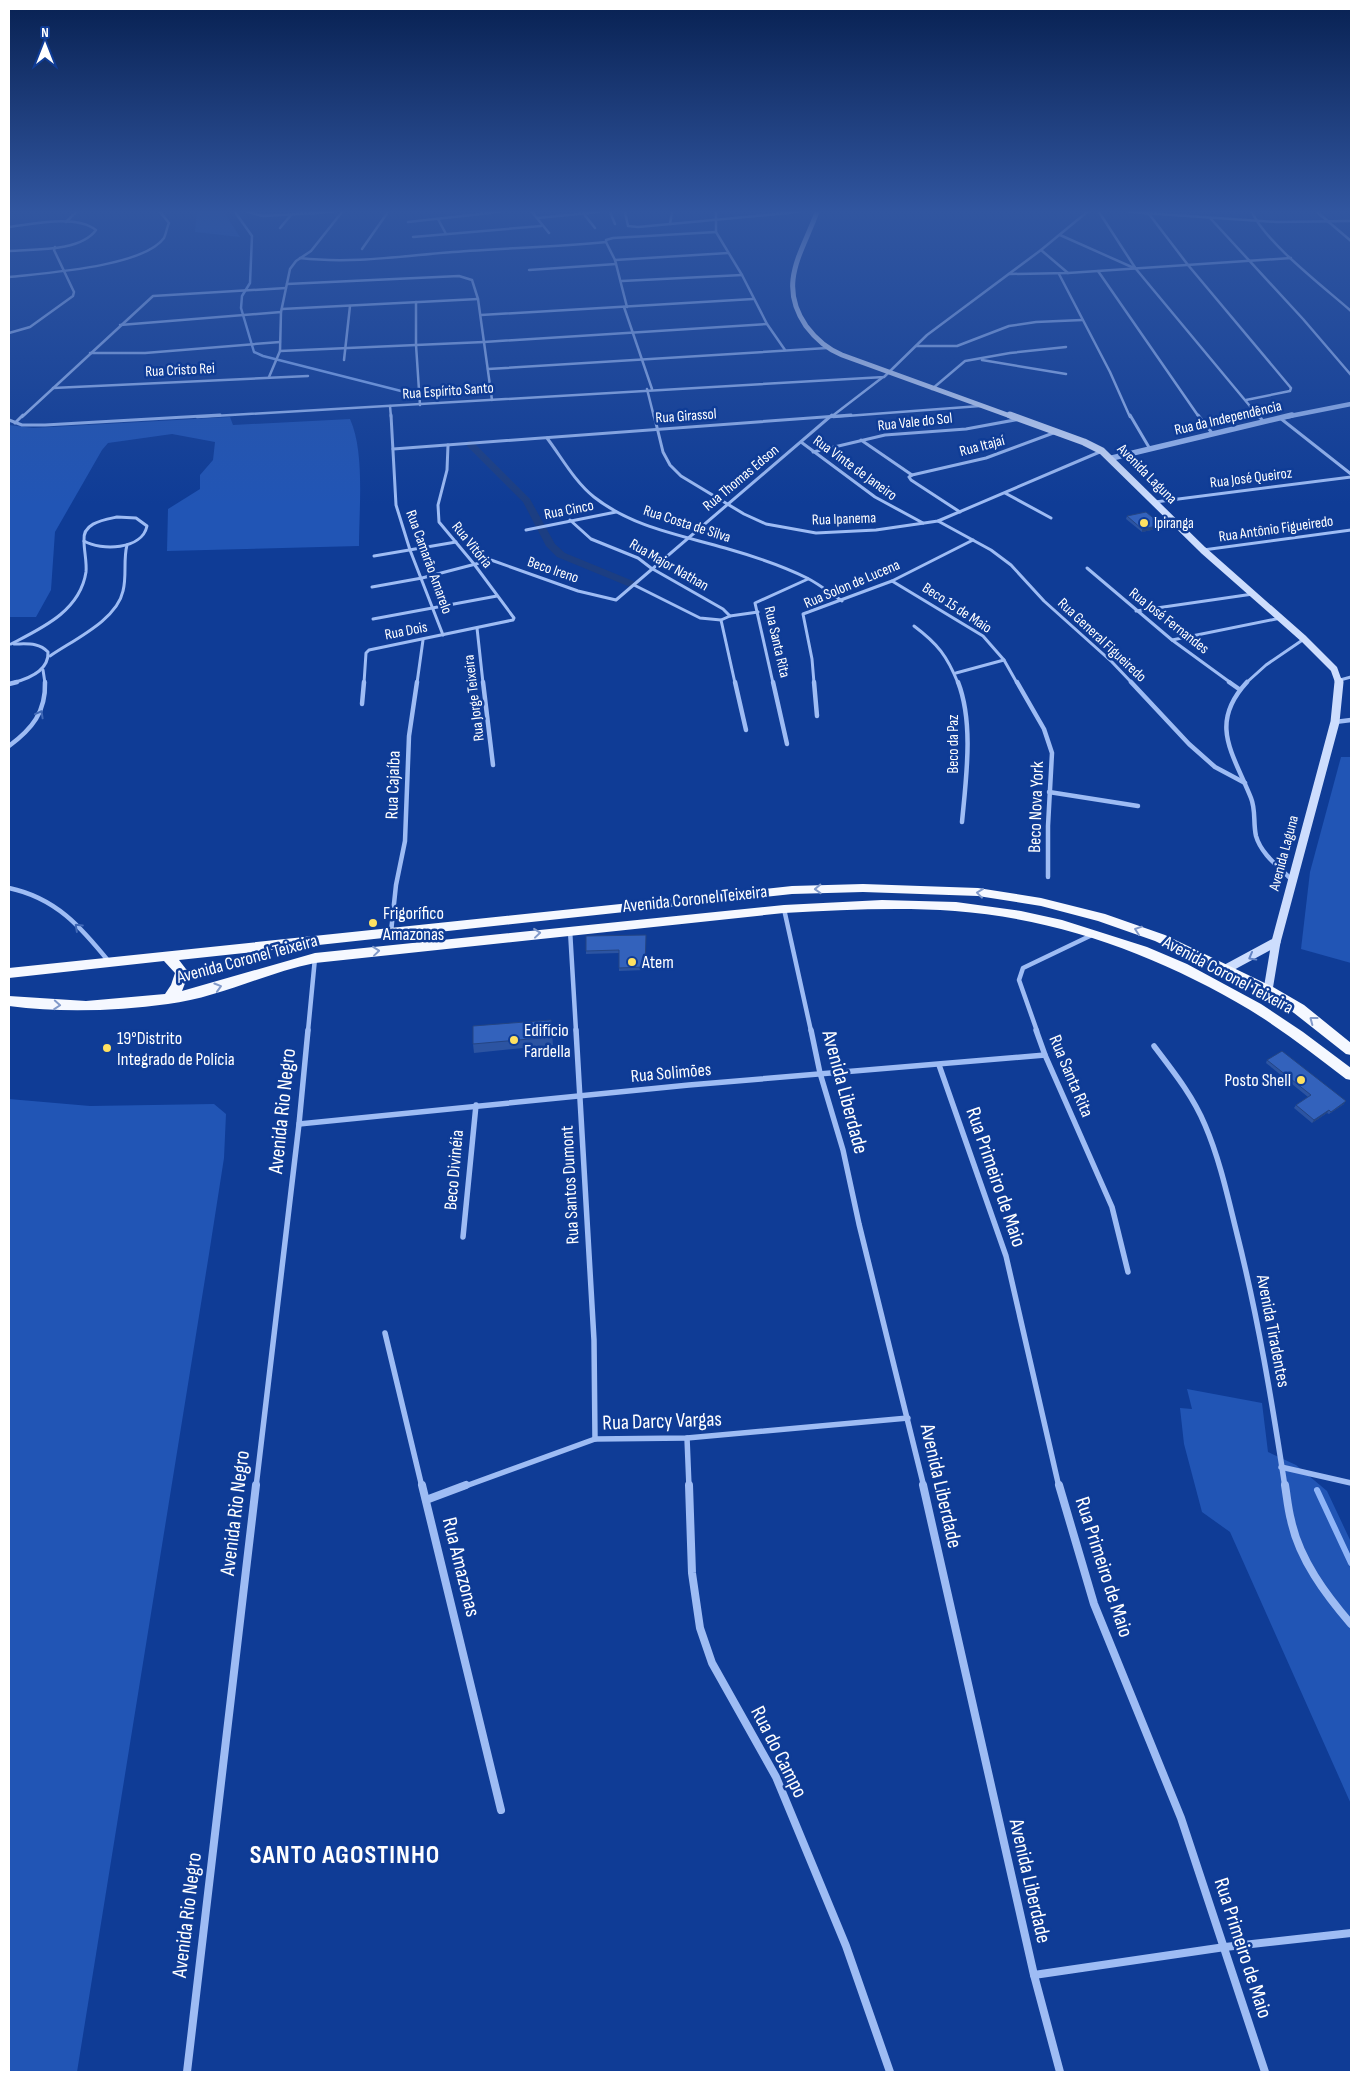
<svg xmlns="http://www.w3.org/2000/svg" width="1360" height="2081" viewBox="0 0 1360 2081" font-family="'Sofia Sans Condensed',sans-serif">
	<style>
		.green { fill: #2155b5 }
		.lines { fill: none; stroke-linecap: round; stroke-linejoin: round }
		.stream-far1 { stroke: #8fb5f8; stroke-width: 2.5 }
		.stream { stroke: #8fb5f8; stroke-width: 6 }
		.canal { fill: #1c3e82; fill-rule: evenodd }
		.minor-far4 { stroke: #9ebcf4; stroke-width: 2.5 }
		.minor-far3 { stroke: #9ebcf4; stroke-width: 3 }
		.minor-far2 { stroke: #9ebcf4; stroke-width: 4.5 }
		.minor-far1 { stroke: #9ebcf4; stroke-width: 5.5 }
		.minor { stroke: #9ebcf4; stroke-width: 8 }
		.tertiary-far1 { stroke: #9ebcf4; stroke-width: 4.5 }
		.tertiary { stroke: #9ebcf4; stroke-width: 5.5 }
		.secondary-far2 { stroke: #cdddfd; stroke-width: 5 }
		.secondary-far1 { stroke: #cdddfd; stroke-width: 7 }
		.secondary { stroke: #cdddfd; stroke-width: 9 }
		.trunk { fill: #f5f8ff; fill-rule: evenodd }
		.wall { fill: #2c54a2 }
		.shaded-wall { fill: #244584 }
		.building { fill: #3362bc; stroke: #244584 }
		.oneway { stroke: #4169b7 }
		.oneway2 { stroke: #829aca }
		.oneway3 { stroke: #6484c4 }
		.poi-dot { fill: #ffe161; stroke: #0f3c96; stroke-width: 2 }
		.labels { text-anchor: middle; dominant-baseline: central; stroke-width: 5; stroke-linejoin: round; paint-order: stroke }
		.far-street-label { font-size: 15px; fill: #fff; stroke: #0f3c96 }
		.far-poi-label { font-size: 15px; fill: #fff; stroke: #0f3c96; text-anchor: start }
		.street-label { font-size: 18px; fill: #fff; stroke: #0f3c96 }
		.poi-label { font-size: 18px; fill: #fff; stroke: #0f3c96; text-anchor: start }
		.near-street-label { font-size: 21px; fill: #fff; stroke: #0f3c96 }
		.near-district-label { font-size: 26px; font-weight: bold; letter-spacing: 1px; fill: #fff; stroke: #0f3c96 }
	</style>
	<rect width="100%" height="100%" fill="#0f3c96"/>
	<!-- green -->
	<g class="green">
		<path d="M 197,212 L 224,212 L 240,237 L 195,232 Z"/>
		<path d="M 230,417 L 233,425 L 350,419 C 365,452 359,509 359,546 L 167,551 L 168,509 L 200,489 L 200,475 L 213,460 L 215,442 L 172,434 L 108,443 L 102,450 L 55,532 L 51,590 L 36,617 L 9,617 L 9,425 L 33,428 Z"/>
		<path d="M 1341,757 L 1351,757 L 1351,963 L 1301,949 L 1310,872 Z"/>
		<path d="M 9,1099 L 90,1106 L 214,1104 L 226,1114 L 224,1158 L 209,1254 L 77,2072 L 9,2072 Z"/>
		<path d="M 1187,1389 L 1262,1403 L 1268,1452 L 1296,1465 L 1327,1491 L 1351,1542 L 1351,1804 L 1230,1532 L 1202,1512 L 1184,1444 L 1180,1408 L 1192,1409 Z"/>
	</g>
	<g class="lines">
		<!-- stream-far1 -->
		<path class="stream-far1" d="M 235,212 L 252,236 L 250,283 L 242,296 L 241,308 L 254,352 L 263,356 L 405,392"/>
		<!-- stream -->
		<path class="stream" d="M 1317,1490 L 1351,1563"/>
		<!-- canal -->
		<path class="canal" d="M 470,441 L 473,442 L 530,499 L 555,544 L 565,553 L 638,583 L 639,585 L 638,587 L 630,587 L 557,557 L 546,546 L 523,502 L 467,446 L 467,442 Z"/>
		<!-- minor-far4 -->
		<g class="minor-far4">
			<path d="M 248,212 L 263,216 L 333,212"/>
			<path d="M 532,212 L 549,233"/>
			<path d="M 610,212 L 615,224"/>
			<path d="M 625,212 L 628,226 L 638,227 L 798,212"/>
			<path d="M 716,212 L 716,232 L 742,275 L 767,324 L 785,350"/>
			<path d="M 1099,212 L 1136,269 L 1259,417"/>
			<path d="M 1129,212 L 1277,222 L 1351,221"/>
			<path d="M 1252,212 C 1265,242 1325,288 1351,311"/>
			<path d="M 1317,212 L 1351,241"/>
			<path d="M 583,213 L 595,228"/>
			<path d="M 1149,214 L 1188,265 L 1291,388 L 1290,391 L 1246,400"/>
			<path d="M 537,218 L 599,212"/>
			<path d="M 438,219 L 446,234"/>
			<path d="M 1211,219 L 1303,319 L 1351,375"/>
			<path d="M 66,222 L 76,212"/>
			<path d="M 408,222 L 499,212"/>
			<path d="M 670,224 L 672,212"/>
			<path d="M 9,227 C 33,224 76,214 96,230 C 80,252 34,249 9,251"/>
			<path d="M 280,228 L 291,215"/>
			<path d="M 1060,235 L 1134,268"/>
			<path d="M 413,237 L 541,226"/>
			<path d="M 606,242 L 615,260 L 627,307"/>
			<path d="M 362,249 L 388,212"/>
			<path d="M 1041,250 L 1068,273"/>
			<path d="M 300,258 C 352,264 402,256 453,252 C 504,248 555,247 606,242 L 606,240 L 613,238 L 716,232"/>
			<path d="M 615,260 L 728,253"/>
			<path d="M 529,270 L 616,264"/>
			<path d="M 1098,271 L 1199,417"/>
			<path d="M 1009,274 L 1068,273 L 1291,258"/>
			<path d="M 1059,274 L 1110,372 L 1130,417"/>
			<path d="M 9,277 C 44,273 143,267 164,238 C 166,234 167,227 169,223 L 160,212"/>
			<path d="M 622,281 L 742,275"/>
			<path d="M 287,284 L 459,276 L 472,280 L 478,299 L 492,400"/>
			<path d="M 416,302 L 416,345 L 420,405"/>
			<path d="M 624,307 L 652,389"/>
			<path d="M 282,309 L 478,299"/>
			<path d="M 481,315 L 753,299"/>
			<path d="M 120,325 L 281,312"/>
			<path d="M 9,333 L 30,327 L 73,296 L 74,292 L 54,250 L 55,247"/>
			<path d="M 916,346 L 957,346 L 1009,326 L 1036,322 L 1082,320"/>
			<path d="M 280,351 L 484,342 L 767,324"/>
			<path d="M 90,353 L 145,353 L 280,342"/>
			<path d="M 344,360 L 350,306"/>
			<path d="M 982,360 L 1066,374"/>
			<path d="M 488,369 L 827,348"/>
			<path d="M 269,377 L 280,351 L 281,312 L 290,269 L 296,261 L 311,251 L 342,212"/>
			<path d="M 53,388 L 308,376"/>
			<path d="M 647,389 L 654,417"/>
			<path d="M 932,389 L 965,361 L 1010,353 L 1066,347"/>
			<path d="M 390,406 L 391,417"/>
			<path d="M 22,417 L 153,296 L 286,288"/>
			<path d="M 197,417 L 884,377 L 927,335 L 1041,250 L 1087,212"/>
			<path d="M 831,417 L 883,377"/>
			<path d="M 833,417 L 980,406"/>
		</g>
		<!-- minor-far3 -->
		<g class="minor-far3">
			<path d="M 391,415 L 396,505 L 410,550 L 443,635"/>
			<path d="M 654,415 L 663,452 L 670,465 L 681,476 L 744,514 L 766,524 L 816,533 L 876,530 L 938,521 L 1102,451"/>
			<path d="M 1130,415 L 1150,449"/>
			<path d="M 1198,415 L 1212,433"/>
			<path d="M 1258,415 L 1263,421"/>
			<path d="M 1280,418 L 1351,474"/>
			<path d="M 9,420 L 22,425 L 45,425 L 220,415"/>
			<path d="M 15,423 L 23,415"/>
			<path d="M 547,438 C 562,458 575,482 594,497 C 632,527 680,535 725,548 C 753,556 781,565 807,578 C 819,584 830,593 842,601"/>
			<path d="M 861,440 L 912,475 L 909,477 L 911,480 L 960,512"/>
			<path d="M 801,442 L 875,497 L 923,523"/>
			<path d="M 393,449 L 851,415"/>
			<path d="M 813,452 L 885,435 L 966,429 L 1020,419"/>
			<path d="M 912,475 L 986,458 L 1056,432"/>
			<path d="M 1005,493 L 1051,518"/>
			<path d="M 1155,502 L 1351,477"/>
			<path d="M 117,517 L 136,518 L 147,526 C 142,550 101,551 84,541 C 82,523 103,520 117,517 Z"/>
			<path d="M 570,520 L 591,539 L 638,558 L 651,568 L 723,609 L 730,616"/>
			<path d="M 938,521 L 991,550 L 1011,565 L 1044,601 L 1112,662 L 1132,683"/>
			<path d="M 526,530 L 616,512"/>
			<path d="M 1203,550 L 1351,530"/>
			<path d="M 374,556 L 456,542"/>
			<path d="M 1087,568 L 1172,640 L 1231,683"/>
			<path d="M 892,581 L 983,636 L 1004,660 L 1017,683"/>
			<path d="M 634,585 L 700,618 L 721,620"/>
			<path d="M 372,587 L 422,578 L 491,560 L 578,591 L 616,600 L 832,415"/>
			<path d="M 1136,611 L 1253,594"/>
			<path d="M 373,619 L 497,596"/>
			<path d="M 914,626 C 938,644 947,656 958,683"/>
			<path d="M 477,628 L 483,683"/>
			<path d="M 1172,640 L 1281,618"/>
			<path d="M 11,644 C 42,628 80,611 86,572 C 87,562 84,551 84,541"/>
			<path d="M 50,656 C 73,640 117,620 123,591 C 127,576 123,560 127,545"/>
			<path d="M 43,670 L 45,683"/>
			<path d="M 956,673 L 1004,660"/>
			<path d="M 1340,680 L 1351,677"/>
			<path d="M 12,683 C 28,679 49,671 48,652 C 39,642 27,644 14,644"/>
			<path d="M 364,683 L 366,653 L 369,650 L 513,620 L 514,618 L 474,564 L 439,522 L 438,505 L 447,470 L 448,445"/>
			<path d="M 417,683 L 423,640"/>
			<path d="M 735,683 L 721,620 L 730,616 L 758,612"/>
			<path d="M 773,683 L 755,603 L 808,579"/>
			<path d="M 814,683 L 812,659 L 803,614 L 892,581 L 973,540"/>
			<path d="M 1246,683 L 1266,665 L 1304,639"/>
		</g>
		<!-- minor-far2 -->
		<g class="minor-far2">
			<path d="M 483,682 L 493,765"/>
			<path d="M 735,682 L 746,730"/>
			<path d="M 773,682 L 787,744"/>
			<path d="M 814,682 L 817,716"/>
			<path d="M 958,682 C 974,723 966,779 962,822"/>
			<path d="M 1017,682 L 1044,729 L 1052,753 L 1048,826 L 1048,877"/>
			<path d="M 1131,682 L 1189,744 L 1215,767 L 1245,783"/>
			<path d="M 1229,682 L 1239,689"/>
			<path d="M 1247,682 C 1208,724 1233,753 1251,798 C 1256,810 1253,823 1256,836 C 1261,854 1279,867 1292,880"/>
			<path d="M 9,684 L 17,682"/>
			<path d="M 362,704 L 364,682"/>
			<path d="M 1335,722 L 1351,720"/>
			<path d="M 9,746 C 32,729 46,712 45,682"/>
			<path d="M 1049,792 L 1138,806"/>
			<path d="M 9,888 C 56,898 81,927 110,963"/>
			<path d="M 784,909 L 811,1031"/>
			<path d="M 570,930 L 576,1031"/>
			<path d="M 391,932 L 396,885 L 405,841 L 409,736 L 417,682"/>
			<path d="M 308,1031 L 315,958"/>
			<path d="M 1037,1031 L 1019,980 L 1023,968 L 1094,934"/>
		</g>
		<!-- minor-far1 -->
		<g class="minor-far1">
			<path d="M 576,1030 L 594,1340 L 595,1439"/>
			<path d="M 811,1030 L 820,1073 L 843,1150 L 859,1224 L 924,1487"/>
			<path d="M 1036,1030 L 1045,1055 L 1112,1207 L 1128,1272"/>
			<path d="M 1154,1046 C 1173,1071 1193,1096 1205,1125 C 1220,1160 1228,1198 1237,1234 C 1258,1317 1272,1402 1285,1487"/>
			<path d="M 939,1065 L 1006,1256 L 1059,1487"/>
			<path d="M 299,1124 L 689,1085 L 1045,1055"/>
			<path d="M 463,1237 L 476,1105"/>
			<path d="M 385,1333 L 422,1487"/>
			<path d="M 687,1438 L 689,1487"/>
			<path d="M 1281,1467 L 1351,1483"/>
			<path d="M 256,1487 L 299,1124 L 308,1030"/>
			<path d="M 463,1487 L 595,1439 L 687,1438 L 908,1418"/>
		</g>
		<!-- minor -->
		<g class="minor">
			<path d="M 422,1485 L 501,1810"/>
			<path d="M 689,1485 L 692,1573 L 700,1628 L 712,1663 L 776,1777 L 846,1946 L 890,2072"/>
			<path d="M 923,1485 L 1034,1975 L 1060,2072"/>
			<path d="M 1059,1485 L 1094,1604 L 1181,1818 L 1265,2072"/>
			<path d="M 1285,1485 C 1287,1497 1288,1509 1291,1520 C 1299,1559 1326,1595 1351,1624"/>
			<path d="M 426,1500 L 466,1485"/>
			<path d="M 1034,1975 L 1225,1947 L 1351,1933"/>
			<path d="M 187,2072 L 256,1485"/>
		</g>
		<!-- tertiary-far1 -->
		<path class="tertiary-far1" d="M 1285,417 L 1351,404"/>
		<!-- tertiary -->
		<path class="tertiary" d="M 1112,458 L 1292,415"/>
		<!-- secondary-far2 -->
		<path class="secondary-far2" d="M 817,212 C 802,253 777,284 806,326 C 815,338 827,349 842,355 L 1013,417"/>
		<!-- secondary-far1 -->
		<path class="secondary-far1" d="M 1010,415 L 1084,442 L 1102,451 L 1203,550 L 1304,639 L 1334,669 L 1339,683"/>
		<!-- secondary -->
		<g class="secondary">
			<path d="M 1226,969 L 1276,942"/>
			<path d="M 1268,990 L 1276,942 L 1335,722 L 1339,682"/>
		</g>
		<!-- trunk -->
		<path class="trunk" d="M 863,884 L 978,888 L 1041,898 L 1105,914 L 1165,935 L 1273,987 L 1304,1005 L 1351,1043 L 1351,1055 L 1346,1054 L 1294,1013 L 1263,993 L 1155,941 L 1098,921 L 1041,906 L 978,896 L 863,892 L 792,894 L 179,960 L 189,973 L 182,991 L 315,953 L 784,905 L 882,900 L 956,902 L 1021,911 L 1062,920 L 1147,947 L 1187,964 L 1261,1004 L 1303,1032 L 1351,1068 L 1351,1080 L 1346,1079 C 1315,1055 1284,1031 1250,1010 C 1160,956 1060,919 955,911 C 898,907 841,910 784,913 L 315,963 C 265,973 218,998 168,1004 C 115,1011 62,1013 9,1006 L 9,996 L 86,1001 L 165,994 L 171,985 L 175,973 L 164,961 L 9,978 L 9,968 L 792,886 Z"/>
	</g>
	<!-- wall -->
	<g class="wall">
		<path d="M 1127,516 L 1162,525 L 1161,528 L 1142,532 L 1126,519 Z"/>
		<path d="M 646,935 L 645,970 L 619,971 L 619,953 L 586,954 L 586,951 Z"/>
		<path d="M 551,1020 L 553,1045 L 474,1053 L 473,1044 Z"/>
		<path d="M 1267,1060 L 1344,1104 L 1329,1114 L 1327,1113 L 1312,1123 L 1294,1108 L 1296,1105 L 1308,1097 L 1266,1063 Z"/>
	</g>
	<!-- shaded-wall -->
	<g class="shaded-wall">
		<path d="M 1162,525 L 1161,528 L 1142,532 L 1142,529 Z"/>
		<path d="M 1346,1101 L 1344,1104 L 1329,1114 L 1331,1112 Z"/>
		<path d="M 1329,1110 L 1327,1113 L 1312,1123 L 1314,1120 Z"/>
	</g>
	<!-- building -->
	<g class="building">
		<path d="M 1146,512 L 1162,525 L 1142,529 L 1127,516 Z"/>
		<path d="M 646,935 L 645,967 L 619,968 L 619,950 L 586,951 L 586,936 Z"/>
		<path d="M 551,1020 L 552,1037 L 473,1044 L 473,1026 Z"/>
		<path d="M 1282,1051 L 1346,1101 L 1331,1112 L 1329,1110 L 1314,1120 L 1296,1105 L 1311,1095 L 1267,1060 Z"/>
	</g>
	<!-- one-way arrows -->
	<defs><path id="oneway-chevron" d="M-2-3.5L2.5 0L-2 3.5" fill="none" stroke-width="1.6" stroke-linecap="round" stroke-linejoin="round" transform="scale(1.25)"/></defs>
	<g class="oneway">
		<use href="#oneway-chevron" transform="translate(40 714) rotate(-61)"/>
		<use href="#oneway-chevron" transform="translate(78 927) rotate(-137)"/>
	</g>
	<g class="oneway2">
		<use href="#oneway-chevron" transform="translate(818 889) rotate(178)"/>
		<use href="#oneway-chevron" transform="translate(980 893) rotate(-173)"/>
		<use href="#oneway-chevron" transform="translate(1138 930) rotate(-161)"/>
		<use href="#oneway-chevron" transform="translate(537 933) rotate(-6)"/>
		<use href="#oneway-chevron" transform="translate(376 951) rotate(-6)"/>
		<use href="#oneway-chevron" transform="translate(218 987) rotate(-17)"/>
		<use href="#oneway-chevron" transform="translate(57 1005) rotate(4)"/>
		<use href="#oneway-chevron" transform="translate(1313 1020) rotate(-143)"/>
	</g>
	<use class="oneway3" href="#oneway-chevron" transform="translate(1252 957) rotate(151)"/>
	<!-- sky -->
	<linearGradient id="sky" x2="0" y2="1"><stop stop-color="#082152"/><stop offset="0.42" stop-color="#3156a0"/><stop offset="1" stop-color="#3156a0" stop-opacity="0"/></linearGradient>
	<rect width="1360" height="504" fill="url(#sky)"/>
	<!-- markers -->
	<g class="poi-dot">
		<circle cx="1144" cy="523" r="5"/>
		<circle cx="373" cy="923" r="5"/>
		<circle cx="632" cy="962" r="5"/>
		<circle cx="514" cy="1040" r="5"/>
		<circle cx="107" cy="1048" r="5"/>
		<circle cx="1301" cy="1080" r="5"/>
	</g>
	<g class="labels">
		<!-- far-street labels -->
		<g class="far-street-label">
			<text transform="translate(180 370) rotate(-3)">Rua Cristo Rei</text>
			<text transform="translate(448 391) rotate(-4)">Rua Espírito Santo</text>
			<text transform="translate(686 416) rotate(-4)">Rua Girassol</text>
			<text transform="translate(1228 418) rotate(-13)">Rua da Independência</text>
			<text transform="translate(915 422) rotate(-6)">Rua Vale do Sol</text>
			<text transform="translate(982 446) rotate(-15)">Rua Itajaí</text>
			<text transform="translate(855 468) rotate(36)">Rua Vinte de Janeiro</text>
			<text transform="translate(1147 474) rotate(45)">Avenida Laguna</text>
			<text transform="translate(741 478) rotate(-40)">Rua Thomas Edson</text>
			<text transform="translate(1251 478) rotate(-7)">Rua José Queiroz</text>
			<text transform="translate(569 510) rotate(-11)">Rua Cinco</text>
			<text transform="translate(844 519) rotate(-2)">Rua Ipanema</text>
			<text transform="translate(687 524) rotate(18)">Rua Costa de Silva</text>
			<text transform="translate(1276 529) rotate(-8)">Rua Antônio Figueiredo</text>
			<text transform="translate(472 545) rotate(51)">Rua Vitória</text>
			<text transform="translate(429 562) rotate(70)">Rua Camarão Amarelo</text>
			<text transform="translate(669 565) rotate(30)">Rua Major Nathan</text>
			<text transform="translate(553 570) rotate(19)">Beco Ireno</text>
			<text transform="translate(852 584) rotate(-23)">Rua Solon de Lucena</text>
			<text transform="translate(957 608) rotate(33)">Beco 15 de Maio</text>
			<text transform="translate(1169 621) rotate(38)">Rua José Fernandes</text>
			<text transform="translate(406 631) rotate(-11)">Rua Dois</text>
			<text transform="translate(1102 640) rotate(43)">Rua General Figueiredo</text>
			<text transform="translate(777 642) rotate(77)">Rua Santa Rita</text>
			<text transform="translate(474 698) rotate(-97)">Rua Jorge Teixeira</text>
			<text transform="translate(953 744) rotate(-90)">Beco da Paz</text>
			<text transform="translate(1284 853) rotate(-75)">Avenida Laguna</text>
		</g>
		<!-- far-poi labels -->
		<g class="far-poi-label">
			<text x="1154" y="523">Ipiranga</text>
		</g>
		<!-- street labels -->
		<g class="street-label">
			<text transform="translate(393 785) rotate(-88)">Rua Cajaíba</text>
			<text transform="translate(1036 807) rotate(-88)">Beco Nova York</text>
			<text transform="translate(695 899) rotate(-6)">Avenida Coronel Teixeira</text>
			<text transform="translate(247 959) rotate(-15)">Avenida Coronel Teixeira</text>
			<text transform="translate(1228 975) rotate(28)">Avenida Coronel Teixeira</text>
			<text transform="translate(671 1073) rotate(-5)">Rua Solimões</text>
			<text transform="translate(1071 1076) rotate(67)">Rua Santa Rita</text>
			<text transform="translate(454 1170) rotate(-85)">Beco Divinéia</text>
			<text transform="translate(570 1185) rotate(-93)">Rua Santos Dumont</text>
			<text transform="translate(1273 1331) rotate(79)">Avenida Tiradentes</text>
		</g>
		<!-- poi labels -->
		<g class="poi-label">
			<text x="383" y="913">Frigorífico<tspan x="383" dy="21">Amazonas</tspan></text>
			<text x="642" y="962">Atem</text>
			<text x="524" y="1030">Edifício<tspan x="524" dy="21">Fardella</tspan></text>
			<text x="117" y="1038">19°Distrito<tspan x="117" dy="21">Integrado de Polícia</tspan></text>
			<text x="1291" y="1080" text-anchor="end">Posto Shell</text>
		</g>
		<!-- near-street labels -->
		<g class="near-street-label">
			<text transform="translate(845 1092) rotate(75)">Avenida Liberdade</text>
			<text transform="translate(282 1111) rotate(-84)">Avenida Rio Negro</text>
			<text transform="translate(996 1177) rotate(71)">Rua Primeiro de Maio</text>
			<text transform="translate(662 1421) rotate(-2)">Rua Darcy Vargas</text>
			<text transform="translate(941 1486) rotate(77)">Avenida Liberdade</text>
			<text transform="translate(235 1513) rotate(-83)">Avenida Rio Negro</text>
			<text transform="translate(461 1567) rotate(76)">Rua Amazonas</text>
			<text transform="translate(1104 1567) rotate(72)">Rua Primeiro de Maio</text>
			<text transform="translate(779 1752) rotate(63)">Rua do Campo</text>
			<text transform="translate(1030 1881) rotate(77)">Avenida Liberdade</text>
			<text transform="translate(187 1915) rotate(-83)">Avenida Rio Negro</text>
			<text transform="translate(1243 1948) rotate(72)">Rua Primeiro de Maio</text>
		</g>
		<!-- near-district labels -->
		<g class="near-district-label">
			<text x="345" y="1855">SANTO AGOSTINHO</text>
		</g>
	</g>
	<!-- border -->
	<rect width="1360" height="2081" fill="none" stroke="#ffffff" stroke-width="20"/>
	<!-- north arrow -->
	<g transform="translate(45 45)" stroke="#0f3c96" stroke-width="4" paint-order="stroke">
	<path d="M0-4L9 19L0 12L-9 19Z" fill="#ffffff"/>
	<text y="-8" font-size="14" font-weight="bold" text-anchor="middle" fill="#ffffff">N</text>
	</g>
</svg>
